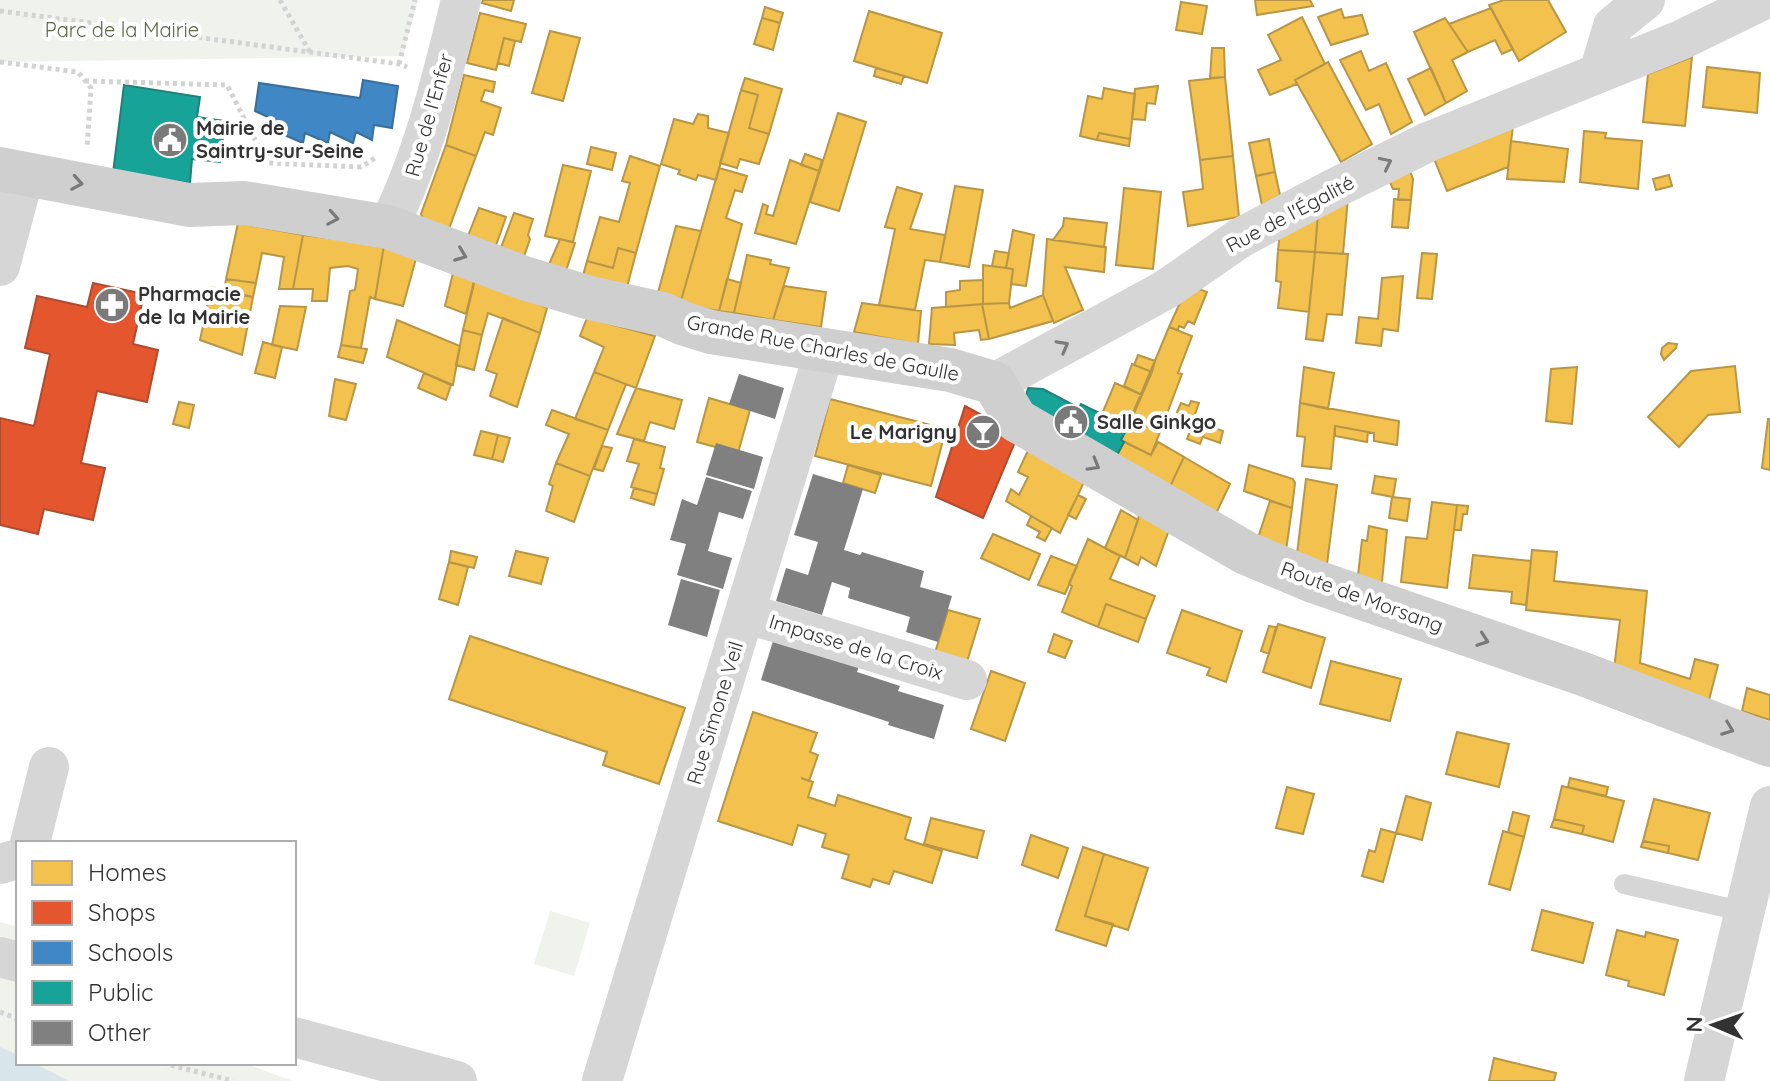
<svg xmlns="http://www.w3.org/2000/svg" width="1770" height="1081" font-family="Quicksand,sans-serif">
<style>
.green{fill:#f0f2ec}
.water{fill:#d8e6eb}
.homes{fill:#f2c14e;stroke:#b89646;stroke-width:2}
.shops{fill:#e4572e;stroke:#af4c2f;stroke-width:2}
.schools{fill:#3f88c5;stroke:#3b6e99;stroke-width:2}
.public{fill:#17a398;stroke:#1f8179;stroke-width:2}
.building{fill:#808080}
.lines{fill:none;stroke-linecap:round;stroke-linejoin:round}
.path{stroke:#d3d3d3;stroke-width:5;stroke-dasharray:4 4;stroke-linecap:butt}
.lane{stroke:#d6d6d6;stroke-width:20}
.street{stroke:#d6d6d6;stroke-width:40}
.secondary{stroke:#cfcfcf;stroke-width:44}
.oneway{stroke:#7c7c7c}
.oneway2{stroke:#797979}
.labels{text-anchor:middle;stroke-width:8;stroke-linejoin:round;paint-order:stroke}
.park-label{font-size:20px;fill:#5a6944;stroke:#fff}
.street-label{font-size:20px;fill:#323232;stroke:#fff}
.poi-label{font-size:20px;font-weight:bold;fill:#323232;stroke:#fff;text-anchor:start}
</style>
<rect width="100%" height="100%" fill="#fff"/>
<!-- green -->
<path class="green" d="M0 0H418L403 56 0 62Z
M550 911 590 923 574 976 534 964Z
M0 922 18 927V1063H244L293 1081H0Z"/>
<!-- water -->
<path class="water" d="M0 1047 18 1055V1063H34L69 1081H0Z"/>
<!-- homes -->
<path class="homes" d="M483 0H514L511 11 482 3Z
M1255 0H1310L1313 6 1257 15Z
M1504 0H1548L1566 32 1519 61 1489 5Z
M1181 2 1207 6 1202 34 1176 30Z
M765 7 783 13 780 23 762 18Z
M1491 8 1513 49 1502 54 1495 40 1468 52 1449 24Z
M1341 9 1344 18 1362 15 1368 34 1331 45 1318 17Z
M869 11 942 33 927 83 854 61Z
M480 13 526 24 521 42 504 38 496 70 467 63Z
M1302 17 1325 64 1295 80 1297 84 1270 95 1258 70 1281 60 1268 35Z
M762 18 780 23 773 50 754 44Z
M1445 18 1468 52 1452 60 1467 91 1446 103 1414 32Z
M550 31 580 38 563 101 532 93Z
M504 38 515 41 509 66 498 63Z
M1212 48H1224L1225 77 1210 78Z
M1361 51 1369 71 1386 63 1412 122 1391 134 1379 104 1366 110 1340 60Z
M1692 57 1685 126 1643 122 1648 74Z
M1328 62 1372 144 1341 162 1295 80Z
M1707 67 1760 73 1757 113 1703 107Z
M876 68 904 76 901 84 874 76Z
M1431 68 1446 103 1425 115 1408 79Z
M464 75 495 82 493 92 485 90 481 101 501 108 493 135 485 132 476 156 446 145Z
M1225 77 1233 156 1200 160 1189 81Z
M745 78 782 89 769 134 749 128 758 95 741 90Z
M1158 86 1155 104 1147 103 1145 120 1132 119 1135 89Z
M1104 88 1135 94 1130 139 1099 133 1097 140 1080 136 1088 96 1102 99Z
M741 90 758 95 749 128 769 134 759 164 740 159 737 168 720 163Z
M838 113 866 122 839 211 810 202Z
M698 114 708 116V128L729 133 716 180 698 175 696 180 678 174 680 170 661 164 674 119 693 124Z
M1513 126 1508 167 1447 191 1433 156Z
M1584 131 1606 133 1605 138 1642 141 1638 189 1580 182Z
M1099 133 1130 139 1129 146 1097 140Z
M1269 139 1275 172 1256 176 1249 143Z
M1511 141 1568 149 1564 182 1507 179Z
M446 145 476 156 447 234 425 225 421 214Z
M591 147 616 153 612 170 587 164Z
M805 154 822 160 819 171 801 165Z
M630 156 660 166 636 253 618 248 613 268 587 261 600 217 619 222 630 183 622 181Z
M1233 156 1239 217 1188 226 1183 192 1203 189 1200 160Z
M790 160 819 171 796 244 755 233 763 204 768 206 766 214 773 216Z
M563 165 591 171 573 242 545 236Z
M719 168 747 176 742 192 735 190 726 218 742 224 719 311 680 304Z
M1410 171 1413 179 1411 200H1398L1399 189H1393L1388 178Z
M1275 172 1280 195 1262 205 1256 176Z
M1669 175 1672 186 1656 190 1653 179Z
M955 186 983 190 969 267 940 262Z
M897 187 922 194 910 229 945 235 940 262 925 260 915 310 879 305 895 229 885 227Z
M1124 188 1161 192 1153 269 1116 265Z
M1348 198 1343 254 1315 252 1318 213Z
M1394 199 1411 200 1408 228 1392 227Z
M479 208 506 217 494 251 466 241Z
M514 213 533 219 528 235 530 239 522 262 499 253Z
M1318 213 1315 252 1278 250 1280 232Z
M1064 218 1107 223 1104 247 1053 240 1063 226Z
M238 223 303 235 293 289H279L284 257 262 253 256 283 226 279Z
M676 226 701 231 680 304 656 300Z
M1013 230 1034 235 1026 286 1011 284 1013 269 1006 268Z
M303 235 384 245 375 299 370 297 361 348 341 345 350 291 355 290 358 269 348 266 330 268 327 301H312L313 289H293Z
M560 239 575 243 565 274 547 269Z
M1047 239 1106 247 1104 272 1065 267 1083 310 1054 323 1043 295Z
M384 245 417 255 403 306 375 299Z
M618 248 636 253 626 291 582 279 587 261 613 268Z
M1278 250 1315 252 1309 312 1278 308 1281 282 1276 281Z
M995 251 1009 253 1006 268 992 266Z
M1315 252 1348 254 1342 315 1327 314 1323 341 1306 339Z
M1422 253 1437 254 1432 299 1417 298Z
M747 255 771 260 770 264 789 268 773 320 734 313Z
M983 265 1013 269 1009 303 983 304Z
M454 269 475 277 466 314 445 306Z
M476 275 547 308 540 333 488 313 482 335 463 330Z
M1403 276 1398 331 1383 329 1381 346 1356 343 1359 317 1378 319 1382 278Z
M226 279 256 283 253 297 224 292Z
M727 279 741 283 734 313 719 311Z
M983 280V304L946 307V292L960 290V281Z
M1188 285 1207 292 1194 324 1188 321 1184 328 1179 326 1178 330 1169 327Z
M784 286 826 292 821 327 773 320Z
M211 287 253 297 242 355 200 340Z
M1043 295 1053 321 989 339 982 304 1009 303 1010 308Z
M862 303 921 311 918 344 854 332Z
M982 304 989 339 981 340 979 330 954 333 955 345 929 344 932 308Z
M280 306 306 307 297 350 272 345Z
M503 318 540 333 517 407 490 396 497 374 486 370Z
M587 318 655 336 636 388 594 372 604 347 580 336Z
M397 320 460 346 453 385 387 357Z
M1169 327 1192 336 1178 373 1182 374 1160 432 1130 420Z
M463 330 482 335 474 370 456 365Z
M263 342 282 347 275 378 255 373Z
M1668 343 1677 344 1676 348 1664 360 1661 354 1662 348Z
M341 345 367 349 363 363 338 357Z
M1138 355 1155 361 1152 372 1134 365Z
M1132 364 1152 372 1142 395 1124 386Z
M1735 366 1740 412 1708 415 1679 447 1648 417 1691 371Z
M1304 367 1334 373 1328 409 1300 403Z
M1577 367 1572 424 1546 421 1551 369Z
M594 372 626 384 608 430 575 419Z
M424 373 451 385 446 400 418 388Z
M335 379 356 384 346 420 329 416Z
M1115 383 1142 395 1128 427 1102 414Z
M636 388 682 400 674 429 650 422 644 441 617 434Z
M709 398 750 410 738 453 697 442Z
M830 399 946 429 931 486 815 456Z
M1191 401 1199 403 1194 417 1177 412 1181 403 1189 406Z
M179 402 194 405 189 428 173 424Z
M1300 403 1399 421 1397 445 1374 441V433L1335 426 1331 469 1302 466 1305 437 1297 436Z
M552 410 608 430 590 476 556 463 569 434 546 425Z
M1768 419H1770V470L1762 468Z
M1130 420 1160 432 1151 455 1121 440Z
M1194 420 1207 425 1200 444 1187 439Z
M1207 425 1223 431 1220 443 1203 437Z
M1335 426 1368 432 1367 442 1335 436Z
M481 431 498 435 492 459 474 455Z
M498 435 510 438 503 462 492 459Z
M634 439 665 447 660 468 664 469 657 494 631 487 639 464 627 461Z
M1124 442 1151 455 1158 442 1184 457 1167 493 1115 459Z
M602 446 612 448 603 471 594 469Z
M1030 446 1085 480 1060 533 1006 501 1011 489 1019 495 1028 477 1018 472Z
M1184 457 1230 484 1213 520 1167 493Z
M556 463 590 476 574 522 546 511 553 486 549 484Z
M848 465 881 475 875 493 843 483Z
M1249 465 1293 479 1295 483 1292 508 1244 491Z
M1375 476 1396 479 1393 497 1372 493Z
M1306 479 1337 485 1326 572 1296 562Z
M634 488 657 494 654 505 631 498Z
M1078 495 1086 499 1076 519 1068 515Z
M1392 497 1410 499 1407 521 1389 518Z
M1270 501 1292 508 1285 558 1256 544Z
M1432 502 1457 505 1447 588 1401 582 1406 537 1427 539Z
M1457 505 1468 506 1467 514H1463L1461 530H1454Z
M1121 510 1138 520 1125 558 1105 548Z
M1140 513 1169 530 1156 566 1141 557 1138 565 1125 558Z
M1031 516 1052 528 1045 541 1037 537 1040 532 1027 525Z
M1369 526 1387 530 1381 592 1357 584 1362 540 1367 541Z
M993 534 1040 554 1029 580 981 558Z
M1088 539 1120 556 1110 579 1155 596 1146 619 1106 604 1098 627 1062 612 1072 586 1069 584Z
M1532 550 1557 552 1554 581 1647 591 1640 663 1690 679 1695 659 1718 665 1709 700 1614 669 1620 620 1526 610Z
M451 551 477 557 474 568 449 562Z
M516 551 548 558 541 584 509 576Z
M1473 555 1531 561 1526 605 1511 603 1512 592 1469 588Z
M1051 556 1077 566 1065 594 1038 585Z
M449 562 468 567 458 605 439 599Z
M1106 604 1146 619 1138 642 1098 627Z
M948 610 980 619 966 665 934 656Z
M1182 610 1242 631 1226 682 1207 675 1210 668 1167 653Z
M1278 624 1325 638 1311 688 1263 672Z
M1269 626 1276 627 1269 654 1261 651Z
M1054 634 1072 641 1065 658 1048 652Z
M470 636 685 708 659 784 603 765 607 752 449 699Z
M1331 661 1401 679 1390 721 1320 704Z
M991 671 1025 683 1005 741 971 729Z
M1747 688 1770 695V720L1742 711Z
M753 712 817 733 810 752 818 755 809 781 801 778 813 782 808 797 835 806 838 795 911 818 905 839 942 851 932 883 894 871 889 884 873 879 870 887 842 878 849 855 822 847 826 834 798 825 792 845 718 821Z
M1457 732 1509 744 1499 787 1446 774Z
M1570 778 1608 787 1606 796 1568 787Z
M1562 786 1624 801 1613 842 1582 834 1584 826 1554 819Z
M1287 787 1314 794 1303 834 1276 828Z
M1406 796 1431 803 1422 840 1396 833Z
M1654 799 1710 813 1698 860 1668 853 1669 846 1643 841Z
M1513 812 1529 816 1524 837 1508 832Z
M931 818 984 831 977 858 924 844Z
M1554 819 1584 826 1582 834 1551 827Z
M1381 829 1396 833 1383 882 1362 876 1369 850 1375 852Z
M1503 831 1524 837 1510 890 1489 884Z
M1031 835 1068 848 1058 878 1022 865Z
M1643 841 1669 846 1668 853 1641 847Z
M1083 847 1104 854 1085 916 1113 924 1106 946 1056 930Z
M1104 854 1148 868 1128 930 1085 916Z
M1542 910 1593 923 1583 963 1532 950Z
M1617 930 1645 937 1646 932 1678 940 1664 995 1628 986 1629 981 1606 975Z
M1494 1058 1556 1073 1554 1081H1489Z"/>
<!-- shops -->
<path class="shops" d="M93 283 144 294 133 344 158 350 147 402 97 391 81 463 105 468 93 520 44 509 38 534 0 525V418L34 426 50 354 25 348 37 296 87 307Z
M965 406 1018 435 983 518 936 497Z"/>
<!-- schools -->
<path class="schools" d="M363 80 398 86 392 128 374 125 372 140 356 132 353 143 330 132 328 143 305 133 303 143 277 132 279 122 255 111 259 83 360 98Z"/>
<!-- public -->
<path class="public" d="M124 85 200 97 197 117 225 121 220 162 192 159 190 183 113 173Z
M1028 388 1043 389 1079 408 1081 404 1128 427 1121 440 1124 442 1115 459 1023 408Z"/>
<!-- building -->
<path class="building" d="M739 374 784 388 775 419 729 404Z
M716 443 763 457 754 489 706 475Z
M813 474 863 489 844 550 860 555 862 552 924 571 920 587 952 596 938 642 906 632 910 617 848 598 850 588 832 582 822 615 776 601 786 568 808 575 818 542 794 535Z
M706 477 752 491 743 519 719 512 708 551 732 558 723 589 677 575 686 544 670 540 682 499 697 505Z
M681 579 720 590 707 637 668 625Z
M773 641 860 663 857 672 900 686 898 691 944 705 934 739 888 725 889 722 761 680Z"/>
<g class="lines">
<!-- path -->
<path class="path" d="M280 0 311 54
M0 11 399 64 407 67
M0 62 78 72 91 88 87 148
M399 64 415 0
M85 81 227 85 267 163 361 167 378 156
M0 1012 18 1019
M163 1063 233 1081"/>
<!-- lane -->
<path class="lane" d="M1624 884 1745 912"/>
<!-- street -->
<path class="street" d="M1599 73 1613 26 1645 0
M388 227C424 155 442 78 461 0
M0 266 20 191 21 173
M994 383 1165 290 1240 238 1335 188 1428 142 1681 40 1763 0
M745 613 967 680
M30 843 49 767
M0 864 18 859
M0 957 18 962
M294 1037 457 1081
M602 1081 825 349
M1704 1081 1770 806"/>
<!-- secondary -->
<path class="secondary" d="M0 169 189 205 244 203 388 227 524 278 590 298 662 314 685 324 711 332 950 370 994 383 1016 420 1246 553 1313 581 1583 674 1770 745"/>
</g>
<!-- one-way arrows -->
<defs><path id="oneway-chevron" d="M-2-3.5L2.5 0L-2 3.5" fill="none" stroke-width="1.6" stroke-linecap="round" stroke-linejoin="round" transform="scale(2)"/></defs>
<g class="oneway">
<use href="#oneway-chevron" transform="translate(1386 163) rotate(-26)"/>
<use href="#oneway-chevron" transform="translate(1063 346) rotate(-29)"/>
</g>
<g class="oneway2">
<use href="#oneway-chevron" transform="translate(77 183) rotate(10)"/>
<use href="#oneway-chevron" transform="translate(333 218) rotate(10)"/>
<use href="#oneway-chevron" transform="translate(461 255) rotate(21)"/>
<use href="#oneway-chevron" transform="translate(1094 465) rotate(30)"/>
<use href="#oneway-chevron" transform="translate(1483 640) rotate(19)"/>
<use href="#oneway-chevron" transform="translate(1728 729) rotate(21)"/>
</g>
<!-- icons -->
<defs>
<symbol id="civic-disc" viewBox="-11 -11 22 22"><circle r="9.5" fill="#7a7a7a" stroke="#fff"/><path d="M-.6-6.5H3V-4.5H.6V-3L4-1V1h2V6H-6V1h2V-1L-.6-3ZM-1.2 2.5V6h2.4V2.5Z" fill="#fff"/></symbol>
<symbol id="pharmacy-disc" viewBox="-11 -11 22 22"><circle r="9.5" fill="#7a7a7a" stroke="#fff"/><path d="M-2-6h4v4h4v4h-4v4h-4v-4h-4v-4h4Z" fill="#fff"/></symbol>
<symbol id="bar-disc" viewBox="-11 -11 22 22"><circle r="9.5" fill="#7a7a7a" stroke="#fff"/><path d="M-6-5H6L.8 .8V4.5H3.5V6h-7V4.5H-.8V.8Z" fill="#fff"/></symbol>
</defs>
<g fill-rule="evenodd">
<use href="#civic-disc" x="150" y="120" width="40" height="40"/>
<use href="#pharmacy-disc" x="92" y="285" width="40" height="40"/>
<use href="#civic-disc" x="1051" y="402" width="40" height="40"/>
<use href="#bar-disc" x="963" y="412" width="40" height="40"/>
</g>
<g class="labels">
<!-- park labels -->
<g class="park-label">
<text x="122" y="37">Parc de la Mairie</text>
</g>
<!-- street labels -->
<g class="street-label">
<text transform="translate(429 115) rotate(-74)" y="7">Rue de l'Enfer</text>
<text transform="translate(1290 214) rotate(-28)" y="7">Rue de l'Égalité</text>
<text transform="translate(823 348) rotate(11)" y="7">Grande Rue Charles de Gaulle</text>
<text transform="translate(1362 597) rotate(20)" y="7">Route de Morsang</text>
<text transform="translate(856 647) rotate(17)" y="7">Impasse de la Croix</text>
<text transform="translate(715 713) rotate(-73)" y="7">Rue Simone Veil</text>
</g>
<!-- poi labels -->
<g class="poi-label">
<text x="196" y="135">Mairie de<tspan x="196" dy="23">Saintry-sur-Seine</tspan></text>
<text x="138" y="301">Pharmacie<tspan x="138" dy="23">de la Mairie</tspan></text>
<text x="1097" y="429">Salle Ginkgo</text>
<text x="957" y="439" text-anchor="end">Le Marigny</text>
</g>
</g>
<!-- legend -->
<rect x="16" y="841" width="280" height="224" fill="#ffffff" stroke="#adadad" stroke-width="2"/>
<rect x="32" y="861" width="40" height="24" fill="#f2c14e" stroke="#adadad" stroke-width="2"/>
<text x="88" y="881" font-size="24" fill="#323232">Homes</text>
<rect x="32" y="901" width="40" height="24" fill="#e4572e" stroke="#adadad" stroke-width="2"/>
<text x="88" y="921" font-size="24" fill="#323232">Shops</text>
<rect x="32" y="941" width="40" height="24" fill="#3f88c5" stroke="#adadad" stroke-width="2"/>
<text x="88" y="961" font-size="24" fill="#323232">Schools</text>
<rect x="32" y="981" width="40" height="24" fill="#17a398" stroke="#adadad" stroke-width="2"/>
<text x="88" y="1001" font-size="24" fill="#323232">Public</text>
<rect x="32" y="1021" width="40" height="24" fill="#808080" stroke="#adadad" stroke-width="2"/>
<text x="88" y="1041" font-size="24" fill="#323232">Other</text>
<!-- north arrow -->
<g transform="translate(1714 1025) rotate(272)" stroke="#ffffff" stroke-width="6" paint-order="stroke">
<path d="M0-6L14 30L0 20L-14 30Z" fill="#323232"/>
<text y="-12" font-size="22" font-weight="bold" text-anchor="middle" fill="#323232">N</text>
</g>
</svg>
